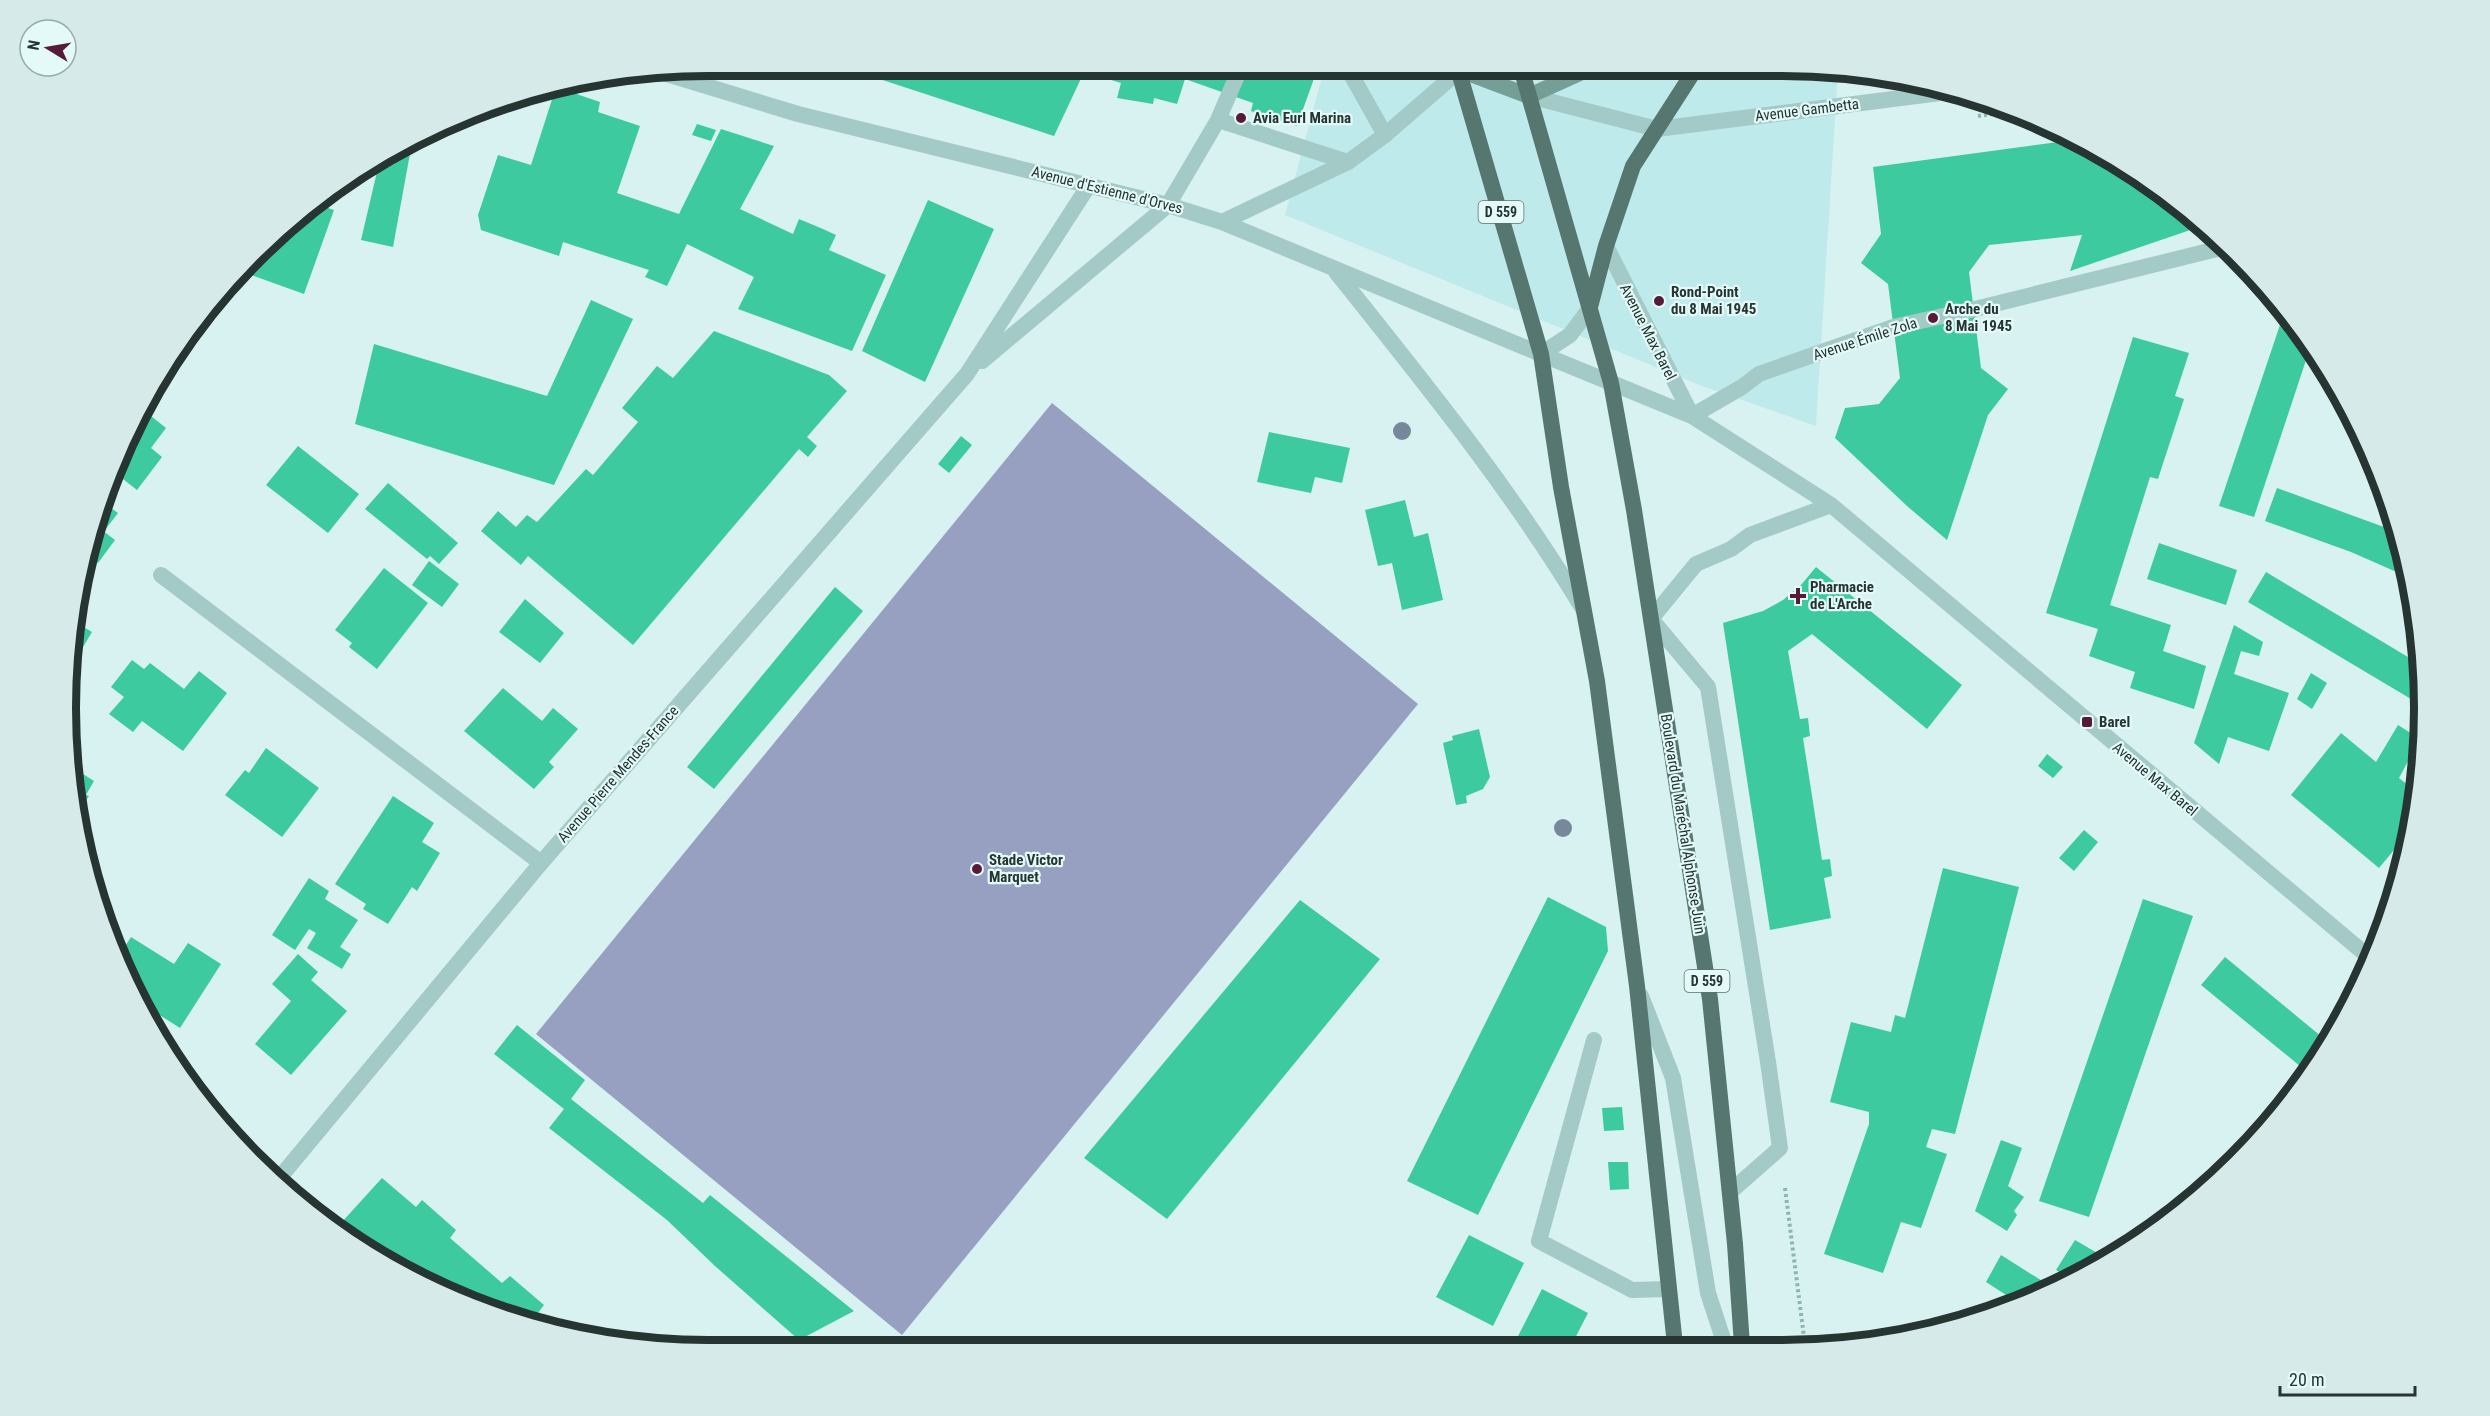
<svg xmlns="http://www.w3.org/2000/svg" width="2490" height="1416" font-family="'Roboto Condensed',sans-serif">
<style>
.green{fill:#97a0c1}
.plaza{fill:#beeaeb}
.building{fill:#3dca9e}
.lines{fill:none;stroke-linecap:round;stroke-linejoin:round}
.path{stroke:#8eb6b1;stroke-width:4;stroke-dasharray:3 3;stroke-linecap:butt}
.service{stroke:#a3cac6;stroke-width:16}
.minor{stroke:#a3cac6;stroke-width:16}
.tertiary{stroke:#a3cac6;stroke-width:16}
.secondary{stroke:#759e96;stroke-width:16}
.primary{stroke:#567770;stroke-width:16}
.tree{fill:#78889b}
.poi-dot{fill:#571a38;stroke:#e4faf9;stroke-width:2}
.labels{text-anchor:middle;stroke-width:4.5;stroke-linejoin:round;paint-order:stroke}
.shield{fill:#e4faf9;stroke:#5f706d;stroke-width:1.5}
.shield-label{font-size:14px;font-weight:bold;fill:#263531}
.street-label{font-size:15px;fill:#263531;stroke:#e4faf9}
.poi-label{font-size:15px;font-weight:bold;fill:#263531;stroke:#e4faf9;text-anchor:start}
.rim{fill:none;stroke:#263531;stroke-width:8}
</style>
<rect width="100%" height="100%" fill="#d8f2f1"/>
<!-- green -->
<path class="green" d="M1052 403 1418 704 902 1335 536 1034Z"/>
<!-- plaza -->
<path class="plaza" d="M1824 67 1838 70 1816 426 1702 386 1285 215 1324 69Z"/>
<!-- building -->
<path class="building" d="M1248 69 1263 74 1264 69H1314L1316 73 1297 126 1251 111 1253 103 1185 79 1177 104 1154 98 1153 104 1117 98 1121 83 1098 76 1099 70Z
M1085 70 1054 136 855 71Z
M556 87 600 102 598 112 640 126 617 193 679 214 721 129 774 146 740 209 793 234 799 219 823 229 836 235 829 250 886 275 852 351 738 309 754 277 687 244 667 286 645 277 649 270 563 242 559 256 481 230 478 215 498 155 531 165Z
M697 124 716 130 711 141 692 135Z
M2073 140 2103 152 2205 225 2070 271 2082 235 1989 245 1969 272 1981 368 2008 389 1988 415 1947 540 1907 506 1835 438 1845 408 1879 404 1900 378 1888 284 1861 263 1881 234 1873 167Z
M403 145 411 148 393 247 361 240 380 159Z
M928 200 994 229 925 382 862 351Z
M313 203 334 210 304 294 240 271 254 254Z
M591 300 633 319 554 485 355 424 374 344 547 396Z
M2285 310 2310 348 2254 517 2219 506Z
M714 331 829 375 847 391 807 437 817 446 808 457 799 449 633 645 528 556 521 565 481 531 498 511 516 527 527 515 537 522 586 469 593 475 638 422 622 408 657 366 673 378Z
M2133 337 2189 353 2175 396 2184 399 2158 479 2150 477 2110 605 2171 625 2163 651 2206 666 2194 709 2130 688 2135 672 2089 656 2098 629 2046 613Z
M2324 370 2335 387 2320 382Z
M141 408 166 428 151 448 162 457 137 490 114 472 132 424Z
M1269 432 1350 448 1342 483 1315 477 1311 493 1257 482Z
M961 436 972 445 949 473 938 464Z
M298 446 359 494 328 533 266 485Z
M388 483 458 543 439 564 430 556 427 559 365 509Z
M2277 488 2384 527 2390 509 2396 527 2395 532 2399 533 2402 542 2408 577 2351 552 2265 521Z
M1405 500 1414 537 1428 533 1443 600 1402 610 1392 563 1378 566 1365 510Z
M104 503 118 513 105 530 95 522Z
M94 524 115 540 98 563 86 553Z
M2159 543 2237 570 2226 605 2147 579Z
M429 561 459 584 442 607 412 585Z
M1816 567 1962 685 1927 729 1812 634 1788 651 1800 719 1808 718 1810 736 1803 738 1822 860 1830 859 1832 876 1824 878 1831 918 1770 930 1723 623 1763 611 1783 600 1801 585Z
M384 568 428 603 377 669 349 647 352 643 335 630Z
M2266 572 2423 666 2421 705 2248 602Z
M835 587 863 611 714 789 687 767Z
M525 599 564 633 540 663 499 632Z
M72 620 92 632 70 669 71 625Z
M2234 625 2263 642 2259 656 2241 651 2234 674 2289 693 2269 751 2228 737 2219 764 2194 743Z
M132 660 144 669 150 663 184 689 199 671 227 693 183 751 142 721 133 732 109 714 124 697 111 687Z
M2311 673 2327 683 2312 709 2297 699Z
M503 688 542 721 553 708 578 729 549 762 554 767 534 789 464 731Z
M2398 725 2420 739 2399 778 2418 793 2409 832 2379 868 2291 795 2341 733 2376 762Z
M1479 729 1490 777 1483 789 1466 796 1467 803 1456 805 1443 743 1453 740 1452 736Z
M266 748 319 788 282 837 225 795 245 770 249 773Z
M2047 754 2063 767 2053 778 2038 766Z
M69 765 94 781 86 795 89 796 76 815Z
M393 796 434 823 422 842 440 853 417 891 412 887 388 924 363 909 366 904 335 884Z
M2084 830 2098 842 2074 871 2059 858Z
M1943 868 2019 887 1955 1134 1932 1129 1926 1147 1947 1154 1921 1228 1901 1222 1883 1273 1824 1254 1869 1124V1112L1830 1102 1851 1022 1891 1032 1895 1015 1905 1018Z
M309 878 329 891 325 899 358 920 340 947 351 954 342 969 307 948 316 933 309 929 295 950 272 935Z
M1548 897 1606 927 1608 951 1478 1215 1407 1181Z
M2143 899 2193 916 2089 1217 2039 1201Z
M1300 900 1380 959 1167 1219 1084 1158Z
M131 937 174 964 188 943 221 964 180 1028 139 1002 117 959Z
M298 954 318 972 311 980 347 1011 291 1075 255 1044 291 1001 272 984Z
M2225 957 2328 1042 2306 1071 2201 985Z
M517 1025 585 1080 571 1099 703 1203 710 1195 854 1311 799 1340 715 1266 667 1220 549 1128 564 1109 494 1054Z
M1622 1107 1624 1130 1604 1131 1602 1108Z
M2001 1140 2022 1148 2008 1186 2024 1197 2014 1211 2017 1215 2007 1231 1975 1211Z
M1608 1162H1628L1629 1189 1610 1190Z
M382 1178 416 1207 422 1200 456 1230 450 1238 502 1283 510 1276 544 1305 537 1314 556 1330 542 1328 387 1264 388 1262 341 1223Z
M1469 1235 1524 1263 1493 1326 1436 1297Z
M2075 1240 2106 1258 2067 1277 2056 1270Z
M2001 1255 2050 1286 2017 1302 1986 1282Z
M1542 1289 1588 1313 1571 1346H1513Z"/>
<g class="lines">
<!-- path -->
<path class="path" d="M1978 116 2007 112
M1785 1188 1805 1345"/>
<!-- service -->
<path class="service" d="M1218 120 1240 69
M1168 205 1218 120 1348 162
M161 575 541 863
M1651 619 1708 687 1768 1062 1780 1148 1730 1192
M1641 996 1673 1078 1708 1293 1725 1345
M1594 1040 1539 1241 1632 1290 1668 1289"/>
<!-- minor -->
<path class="minor" d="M1348 69 1385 135
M1529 96 1657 129 1956 91
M1606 246 1692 416
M1541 354 1692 416 1831 505 2370 958
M1541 354 1570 335 1590 308
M1692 416 1742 387 1759 374 1893 327 1975 309 2225 247
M1651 619 1696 564 1731 549 1750 535 1831 505
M227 1133 249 1155"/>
<!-- tertiary -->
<path class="tertiary" d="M657 71 798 114 1168 205 1222 222 1541 354
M1222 222 1348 162 1385 135 1460 70
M1336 272C1423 381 1511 489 1583 609
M982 361 1168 205
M276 1182 541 863 967 374 1089 185"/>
<!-- secondary -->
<path class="secondary" d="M1460 70 1529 96 1591 68"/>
<!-- primary -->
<path class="primary" d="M1521 68 1611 383 1634 510 1710 999 1735 1244 1742 1345
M1458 69 1541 354 1561 487 1597 681 1637 986 1675 1345
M1590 307 1606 246 1633 166 1696 68"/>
</g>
<!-- trees -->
<g class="tree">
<circle cx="1402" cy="431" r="9"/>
<circle cx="1563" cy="828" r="9"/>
</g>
<!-- markers -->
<g class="poi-dot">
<circle cx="1241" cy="118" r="6"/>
<circle cx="1659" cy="301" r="6"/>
<circle cx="1933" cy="318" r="6"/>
<path d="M1795 587h6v6h6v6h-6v6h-6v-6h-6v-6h6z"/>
<rect x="2081" y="716" width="12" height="12" rx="3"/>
<circle cx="977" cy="869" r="6"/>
</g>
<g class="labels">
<!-- shield labels -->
<g class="shield">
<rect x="1478.5" y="201" width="45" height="22" rx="4.5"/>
<rect x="1684.5" y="970" width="45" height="22" rx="4.5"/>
</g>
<g class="shield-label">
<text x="1501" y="217">D 559</text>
<text x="1707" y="986">D 559</text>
</g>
<!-- street labels -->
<g class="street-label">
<text transform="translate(1807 110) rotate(-7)" y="5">Avenue Gambetta</text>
<text transform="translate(1107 190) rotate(14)" y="5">Avenue d'Estienne d'Orves</text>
<text transform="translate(1648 332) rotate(63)" y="5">Avenue Max Barel</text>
<text transform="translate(1865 339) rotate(-18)" y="5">Avenue Émile Zola</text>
<text transform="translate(618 774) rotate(-49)" y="5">Avenue Pierre Mendes-France</text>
<text transform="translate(2155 779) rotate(40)" y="5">Avenue Max Barel</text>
<text transform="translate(1683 824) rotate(81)" y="5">Boulevard du Maréchal Alphonse Juin</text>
</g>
<!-- poi labels -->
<g class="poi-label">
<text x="1253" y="123">Avia Eurl Marina</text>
<text x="1671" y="297">Rond-Point<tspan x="1671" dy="17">du 8 Mai 1945</tspan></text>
<text x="1945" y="314">Arche du<tspan x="1945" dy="17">8 Mai 1945</tspan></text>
<text x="1810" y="592">Pharmacie<tspan x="1810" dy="17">de L'Arche</tspan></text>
<text x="2099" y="727">Barel</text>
<text x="989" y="865">Stade Victor<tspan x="989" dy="17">Marquet</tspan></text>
</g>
</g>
<!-- crop -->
<path d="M0 0H2490V1416H0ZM708 76H1782A632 632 0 0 1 2414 708V708A632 632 0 0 1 1782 1340H708A632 632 0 0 1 76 708V708A632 632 0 0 1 708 76Z" fill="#d5eae9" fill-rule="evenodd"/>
<path class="rim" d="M708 76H1782A632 632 0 0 1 2414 708V708A632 632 0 0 1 1782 1340H708A632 632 0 0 1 76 708V708A632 632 0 0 1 708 76Z"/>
<!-- north arrow -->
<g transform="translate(48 48) rotate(281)"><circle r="28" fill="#e4faf9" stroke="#98aba9" stroke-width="1.5"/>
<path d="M0-4.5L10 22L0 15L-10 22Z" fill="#571a38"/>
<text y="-9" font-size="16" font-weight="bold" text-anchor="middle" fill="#263531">N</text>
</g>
<!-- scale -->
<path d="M2280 1386v9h135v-9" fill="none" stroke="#263531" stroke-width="3"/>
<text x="2289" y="1386" font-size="18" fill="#263531" stroke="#e4faf9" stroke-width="4.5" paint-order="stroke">20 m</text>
</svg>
